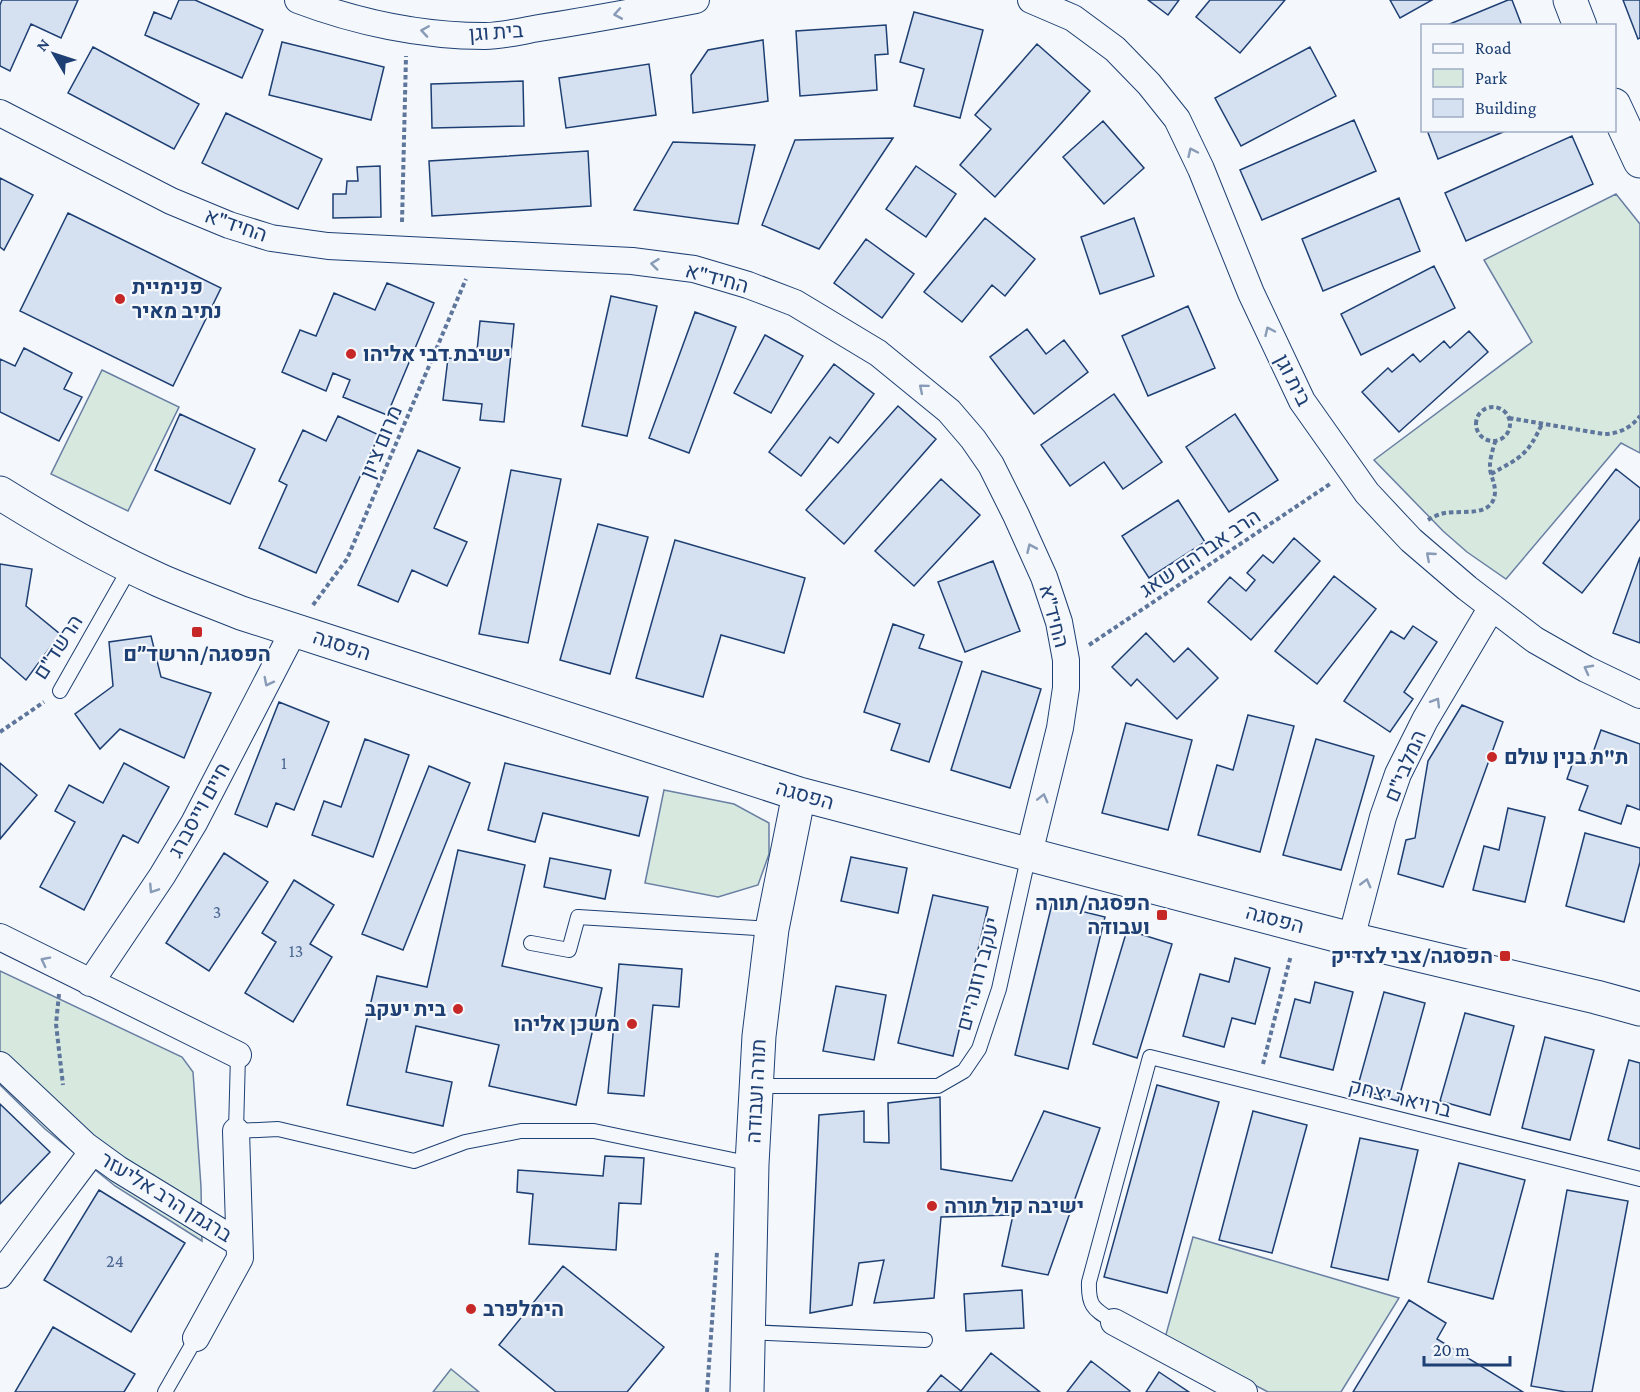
<svg xmlns="http://www.w3.org/2000/svg" width="1640" height="1392" font-family="'Crimson Pro',Heebo,serif">
<style>
.green{fill:#d7e8df;stroke:#687fa3;stroke-width:1.5}
.building{fill:#d5e0f0;stroke:#1d3f73;stroke-width:1.5}
.lines{fill:none;stroke-linecap:round;stroke-linejoin:round}
.lane-casing{stroke:#1d3f73;stroke-width:16}
.street-casing{stroke:#1d3f73;stroke-width:28}
.secondary-casing{stroke:#1d3f73;stroke-width:35}
.path{stroke:#5e769c;stroke-width:4;stroke-dasharray:4.5 3;stroke-linecap:butt}
.lane{stroke:#f4f7fb;stroke-width:14}
.street{stroke:#f4f7fb;stroke-width:26}
.secondary{stroke:#f4f7fb;stroke-width:33}
.oneway{stroke:#889bb7}
.poi-dot{fill:#c62828;stroke:#f4f7fb;stroke-width:2}
.labels{text-anchor:middle;stroke-width:4.5;stroke-linejoin:round;paint-order:stroke}
.number-label{font-size:18px;fill:#4b6792}
.street-label{font-size:21px;fill:#1d3f73;stroke:#f4f7fb}
.poi-label{font-size:21px;font-weight:bold;fill:#1d3f73;stroke:#f4f7fb;text-anchor:start}
</style>
<rect width="100%" height="100%" fill="#f4f7fb"/>
<!-- green -->
<path class="green" d="M1616 194 1640 224V453L1621 443 1506 579 1467 552 1443 531 1374 460 1532 342 1484 260Z
M102 370 179 407 128 511 51 474Z
M664 790 734 804 769 823V854L758 885 718 897 645 883Z
M0 971 182 1057 193 1072 201 1187 202 1241 115 1186 45 1129 0 1085Z
M1193 1237 1399 1298 1341 1392H1268L1165 1338Z
M451 1369 479 1392H433Z"/>
<!-- building -->
<path class="building" d="M2 0H78L61 38 31 24 10 71 0 66V5Z
M179 0H195L263 30 242 78 145 35 154 12 171 19Z
M1148 0H1179L1168 15Z
M1210 0H1285L1240 53 1196 17Z
M1390 0H1432L1400 18Z
M1508 0H1512L1522 26H1445Z
M1623 0H1640V38L1638 39Z
M914 12 983 30 960 118 914 106 924 69 900 62Z
M886 25 888 54 875 55 877 90 800 96 796 31Z
M763 40 768 101 693 113 691 75 708 50Z
M282 42 384 67 371 120 269 95Z
M1037 44 1090 91 995 197 960 165 991 129 975 115Z
M93 47 199 104 174 149 68 93Z
M1310 47 1336 96 1241 146 1215 98Z
M649 64 656 115 566 128 559 78Z
M523 81 524 126 432 128 431 84Z
M226 113 322 159 298 209 202 163Z
M1354 120 1376 171 1262 220 1240 170Z
M1103 121 1144 168 1104 204 1063 157Z
M1427 130H1508L1438 159Z
M1572 136 1593 184 1466 241 1445 193Z
M893 138 819 249 762 225 795 140Z
M673 142 755 145 738 224 634 210Z
M588 151 591 206 432 216 429 161Z
M380 166 381 217 333 218V194H346L347 181H358L357 167Z
M916 166 956 194 926 237 886 209Z
M0 178 33 195 4 250 0 247Z
M1399 198 1420 251 1323 291 1302 239Z
M68 213 221 288 173 386 20 311Z
M985 218 1035 259 1005 296 992 285 962 322 924 292Z
M1134 218 1154 276 1100 294 1081 237Z
M866 239 914 274 882 318 834 283Z
M1434 266 1455 308 1361 355 1341 314Z
M387 283 434 303 387 415 343 397 350 380 333 373 326 391 282 372 300 330 316 336 334 293 375 310Z
M611 296 657 306 627 436 582 426Z
M1188 306 1215 368 1148 396 1122 336Z
M695 312 736 327 689 453 649 438Z
M480 321 514 324 504 422 480 420 482 404 443 400 448 358 476 361Z
M1027 329 1046 354 1064 340 1088 372 1034 414 990 357Z
M1469 331 1488 352 1399 432 1362 392 1388 368 1392 372 1413 354 1420 362 1444 341 1450 348Z
M765 335 803 356 771 413 734 393Z
M24 348 72 373 64 389 82 397 59 441 0 412V359L15 366Z
M834 364 874 394 838 443 830 437 801 476 769 452Z
M1114 394 1162 462 1123 489 1104 462 1070 486 1041 445Z
M898 406 936 439 844 544 806 510Z
M180 414 255 449 230 504 155 470Z
M1235 414 1278 480 1229 512 1186 447Z
M338 416 379 435 316 573 259 548 287 485 279 481 303 430 326 441Z
M418 450 460 468 434 528 467 542 447 586 412 570 398 602 358 585Z
M1616 469 1640 488V519L1582 593 1543 563Z
M511 470 561 479 528 643 479 634Z
M941 479 980 515 914 586 875 551Z
M1178 500 1205 542 1149 578 1122 536Z
M598 524 648 537 610 674 560 660Z
M1294 538 1320 561 1251 640 1208 602 1230 577 1246 591 1255 580 1247 573 1263 555 1273 563Z
M675 540 805 578 784 653 721 635 703 697 636 678Z
M1640 557V643L1613 633Z
M993 561 1020 631 965 652 938 582Z
M0 564 32 569 26 606 60 634 26 680 0 657Z
M1334 576 1376 609 1317 684 1275 651Z
M893 624 924 635 919 648 962 662 929 762 891 750 900 724 864 712Z
M1413 626 1437 642 1404 692 1413 699 1390 732 1344 701 1391 631 1404 639Z
M1146 633 1174 662 1188 648 1218 678 1177 719 1137 679 1131 686 1112 667Z
M151 636 161 677 211 693 184 758 120 729 100 749 75 714 113 686 109 642Z
M982 671 1041 689 1010 788 951 770Z
M279 702 329 722 294 810 276 803 267 827 235 814Z
M1462 705 1503 722 1443 887 1398 874 1406 840 1415 838 1428 761Z
M1248 715 1294 726 1260 852 1198 835 1217 765 1233 770Z
M1126 723 1192 740 1168 830 1102 813Z
M1601 730 1640 744V810L1627 805 1621 824 1579 810 1588 786 1567 779 1574 759 1589 764Z
M365 739 409 755 373 857 312 835 324 801 341 807Z
M1316 739 1374 756 1341 870 1283 855Z
M0 763 37 795 0 839Z
M124 763 169 787 138 843 123 835 84 910 40 887 75 822 55 811 69 785 103 803Z
M505 763 648 797 639 836 543 813 535 842 488 830Z
M429 766 470 783 403 950 362 934Z
M1508 808 1545 817 1525 902 1473 890 1484 846 1499 850Z
M1585 833 1640 848V862L1624 922 1566 906Z
M458 850 525 865 502 966 602 988 576 1105 489 1086 499 1045 416 1026 406 1072 452 1082 443 1126 347 1105 377 976 427 987Z
M224 853 268 882 209 971 166 943Z
M851 857 907 868 898 913 841 901Z
M550 858 611 870 605 899 544 887Z
M294 880 334 905 310 944 332 957 293 1022 245 993 276 942 262 933Z
M933 895 988 907 953 1056 898 1043Z
M1052 904 1105 917 1068 1069 1015 1055Z
M1127 930 1172 944 1137 1058 1093 1044Z
M1235 958 1270 968 1255 1024 1232 1018 1224 1047 1183 1036 1200 974 1229 982Z
M619 964 682 969 679 1007 653 1005 644 1096 608 1093Z
M1315 982 1353 992 1333 1070 1280 1057 1295 999 1310 1003Z
M836 986 886 995 874 1060 823 1051Z
M1384 992 1425 1003 1398 1101 1357 1089Z
M1465 1013 1514 1026 1490 1115 1440 1101Z
M1545 1037 1594 1050 1570 1140 1522 1128Z
M1629 1060 1640 1063V1149L1608 1140Z
M1157 1085 1219 1102 1167 1293 1104 1277Z
M940 1097 941 1169 1012 1181 1044 1111 1100 1128 1048 1275 1002 1266 1013 1215 941 1217 934 1298 874 1303 884 1260 859 1263 852 1305 810 1313 819 1115 864 1111V1142L889 1143 888 1103Z
M0 1104 50 1152 0 1204Z
M1253 1111 1307 1125 1272 1253 1219 1240Z
M1360 1138 1418 1150 1388 1280 1331 1267Z
M605 1156 644 1158 641 1204 619 1203 616 1250 529 1244 533 1194 517 1192 518 1170 603 1176Z
M1459 1163 1525 1180 1493 1299 1428 1282Z
M99 1190 185 1243 131 1332 44 1280Z
M1567 1190 1628 1201 1592 1392H1566L1531 1386Z
M563 1266 664 1347 627 1392H556L499 1345Z
M1022 1290 1024 1328 966 1331 964 1294Z
M1409 1300 1446 1323 1437 1339 1523 1392H1353Z
M53 1327 135 1374 124 1392H15Z
M991 1353 1040 1392H927L941 1375 961 1391Z
M1091 1361 1130 1391 1129 1392H1067Z
M1159 1372 1189 1392H1146Z"/>
<g class="lines">
<defs>
<path id="lane" d="M60 691 131 566
M531 943 569 950 578 917 772 929
M238 1055 236 1131 278 1129 414 1161 465 1142 521 1131H594L752 1164
M757 1086H938L964 1071 979 1049 999 989 1029 854
M1114 1322C1094 1309 1088 1307 1089 1282L1150 1057 1640 1179
M748 1332 925 1340
M165 1392 196 1338"/>
<path id="street" d="M298 0C356 22 422 36 485 36 503 36 521 31 539 28 591 20 644 10 696 0
M1031 0 1073 18 1115 49 1149 84 1177 119 1201 169 1251 293 1302 401 1367 493 1411 540 1467 588 1535 640 1586 669 1640 695
M0 113 171 201 229 225 271 238 328 246 632 261 694 269 748 285 795 303 878 353 949 411 973 439 991 465 1016 515 1044 577 1059 622 1066 660V688L1060 728 1029 854
M0 937 238 1055
M1351 939 1383 817 1398 774 1425 720 1492 607
M90 983 162 876 194 823 294 630
M0 1065 85 1145 118 1169 239 1243
M0 1275 93 1151
M1114 1322 1244 1392
M196 1338 240 1258 236 1131"/>
<path id="secondary" d="M1570 0 1580 26
M1614 105 1640 161
M0 493C51 525 104 555 159 580 186 592 214 602 241 613L799 794 1351 939 1596 997 1640 1009
M747 1392 752 1164 759 1036 772 929 799 794"/>
</defs>
<!-- lane casing -->
<use href="#lane" class="lane-casing"/>
<!-- street casing -->
<use href="#street" class="street-casing"/>
<!-- secondary casing -->
<use href="#secondary" class="secondary-casing"/>
<!-- path -->
<path class="path" d="M402 222 406 56
M1476 424a17 17 0 1 1 34 0a17 17 0 1 1-34 0Z
M1509 418 1604 434C1618 434 1631 428 1640 416
M1491 474C1521 457 1527 456 1542 424
M1428 520C1433 517 1439 514 1445 513 1462 510 1494 518 1495 492 1495 485 1493 481 1491 474 1488 464 1492 452 1495 442
M313 605 347 559 466 279
M1089 645 1330 484
M0 732 44 702
M59 994 56 1024 63 1085
M1263 1064 1291 955
M707 1392 717 1252"/>
<!-- lane -->
<use href="#lane" class="lane"/>
<!-- street -->
<use href="#street" class="street"/>
<!-- secondary -->
<use href="#secondary" class="secondary"/>
</g>
<!-- one-way arrows -->
<defs><path id="oneway-chevron" d="M-2-3.5L2.5 0L-2 3.5" fill="none" stroke-width="1.6" stroke-linecap="round" stroke-linejoin="round" transform="scale(1.5)"/></defs>
<g class="oneway">
<use href="#oneway-chevron" transform="translate(618 14) rotate(170)"/>
<use href="#oneway-chevron" transform="translate(425 31) rotate(-171)"/>
<use href="#oneway-chevron" transform="translate(1192 152) rotate(-115)"/>
<use href="#oneway-chevron" transform="translate(655 264) rotate(-173)"/>
<use href="#oneway-chevron" transform="translate(1269 331) rotate(-115)"/>
<use href="#oneway-chevron" transform="translate(923 388) rotate(-140)"/>
<use href="#oneway-chevron" transform="translate(1031 548) rotate(-114)"/>
<use href="#oneway-chevron" transform="translate(1430 556) rotate(-139)"/>
<use href="#oneway-chevron" transform="translate(1588 669) rotate(-152)"/>
<use href="#oneway-chevron" transform="translate(268 682) rotate(117)"/>
<use href="#oneway-chevron" transform="translate(1436 702) rotate(-59)"/>
<use href="#oneway-chevron" transform="translate(1043 798) rotate(-76)"/>
<use href="#oneway-chevron" transform="translate(1366 883) rotate(-75)"/>
<use href="#oneway-chevron" transform="translate(153 889) rotate(123)"/>
<use href="#oneway-chevron" transform="translate(45 961) rotate(-153)"/>
</g>
<!-- markers -->
<g class="poi-dot">
<circle cx="120" cy="299" r="6"/>
<circle cx="351" cy="354" r="6"/>
<rect x="191" y="626" width="12" height="12" rx="3"/>
<circle cx="1492" cy="757" r="6"/>
<rect x="1156" y="909" width="12" height="12" rx="3"/>
<rect x="1499" y="950" width="12" height="12" rx="3"/>
<circle cx="458" cy="1009" r="6"/>
<circle cx="632" cy="1024" r="6"/>
<circle cx="932" cy="1206" r="6"/>
<circle cx="471" cy="1309" r="6"/>
</g>
<g class="labels">
<!-- number labels -->
<g class="number-label">
<text x="284" y="769">1</text>
<text x="217" y="918">3</text>
<text x="296" y="957">13</text>
<text x="115" y="1267">24</text>
</g>
<!-- street labels -->
<g class="street-label">
<text transform="translate(496 32) rotate(-4)" y="7">בית וגן</text>
<text transform="translate(236 225) rotate(19)" y="7">החיד"א</text>
<text transform="translate(717 278) rotate(15)" y="7">החיד"א</text>
<text transform="translate(1293 380) rotate(63)" y="7">בית וגן</text>
<text transform="translate(381 442) rotate(-67)" y="7">מרום ציון</text>
<text transform="translate(1200 553) rotate(-34)" y="7">הרב אברהם שאג</text>
<text transform="translate(1054 616) rotate(75)" y="7">החיד"א</text>
<text transform="translate(342 645) rotate(18)" y="7">הפסגה</text>
<text transform="translate(58 647) rotate(-57)" y="7">הרשד"ם</text>
<text transform="translate(1405 766) rotate(-67)" y="7">המלבי"ם</text>
<text transform="translate(805 795) rotate(16)" y="7">הפסגה</text>
<text transform="translate(199 810) rotate(-61)" y="7">חיים וייסברג</text>
<text transform="translate(1275 919) rotate(15)" y="7">הפסגה</text>
<text transform="translate(978 974) rotate(-75)" y="7">יעקב רוזנהיים</text>
<text transform="translate(756 1091) rotate(-87)" y="7">תורה ועבודה</text>
<text transform="translate(1400 1098) rotate(14)" y="7">ברויאר יצחק</text>
<text transform="translate(166 1197) rotate(32)" y="7">ברגמן הרב אליעזר</text>
</g>
<!-- poi labels -->
<g class="poi-label">
<text x="132" y="294">פנימיית<tspan x="132" dy="24">נתיב מאיר</tspan></text>
<text x="363" y="361">ישיבת דבי אליהו</text>
<text x="197" y="661" text-anchor="middle">הפסגה/הרשד״ם</text>
<text x="1504" y="764">ת"ת בנין עולם</text>
<text x="1150" y="910" text-anchor="end">הפסגה/תורה<tspan x="1150" dy="24">ועבודה</tspan></text>
<text x="1493" y="963" text-anchor="end">הפסגה/צבי לצדיק</text>
<text x="446" y="1016" text-anchor="end">בית יעקב</text>
<text x="620" y="1031" text-anchor="end">משכן אליהו</text>
<text x="944" y="1213">ישיבה קול תורה</text>
<text x="483" y="1316">הימלפרב</text>
</g>
</g>
<!-- legend -->
<rect x="1421" y="24" width="195" height="108" fill="#f4f7fb" stroke="#9eadc5" stroke-width="1.5"/>
<rect x="1433" y="44" width="30" height="9" fill="#f4f7fb" stroke="#9eadc5" stroke-width="1.5"/>
<text x="1475" y="54" font-size="18" fill="#1d3f73">Road</text>
<rect x="1433" y="69" width="30" height="18" fill="#d7e8df" stroke="#9eadc5" stroke-width="1.5"/>
<text x="1475" y="84" font-size="18" fill="#1d3f73">Park</text>
<rect x="1433" y="99" width="30" height="18" fill="#d5e0f0" stroke="#9eadc5" stroke-width="1.5"/>
<text x="1475" y="114" font-size="18" fill="#1d3f73">Building</text>
<!-- north arrow -->
<g transform="translate(54 54) rotate(309)" stroke="#f4f7fb" stroke-width="4.5" paint-order="stroke">
<path d="M0-4.5L10 22L0 15L-10 22Z" fill="#1d3f73"/>
<text y="-9" font-size="16" font-weight="bold" text-anchor="middle" fill="#1d3f73">N</text>
</g>
<!-- scale -->
<path d="M1424 1356v9h86v-9" fill="none" stroke="#1d3f73" stroke-width="3"/>
<text x="1433" y="1356" font-size="18" fill="#1d3f73" stroke="#f4f7fb" stroke-width="4.5" paint-order="stroke">20 m</text>
</svg>
